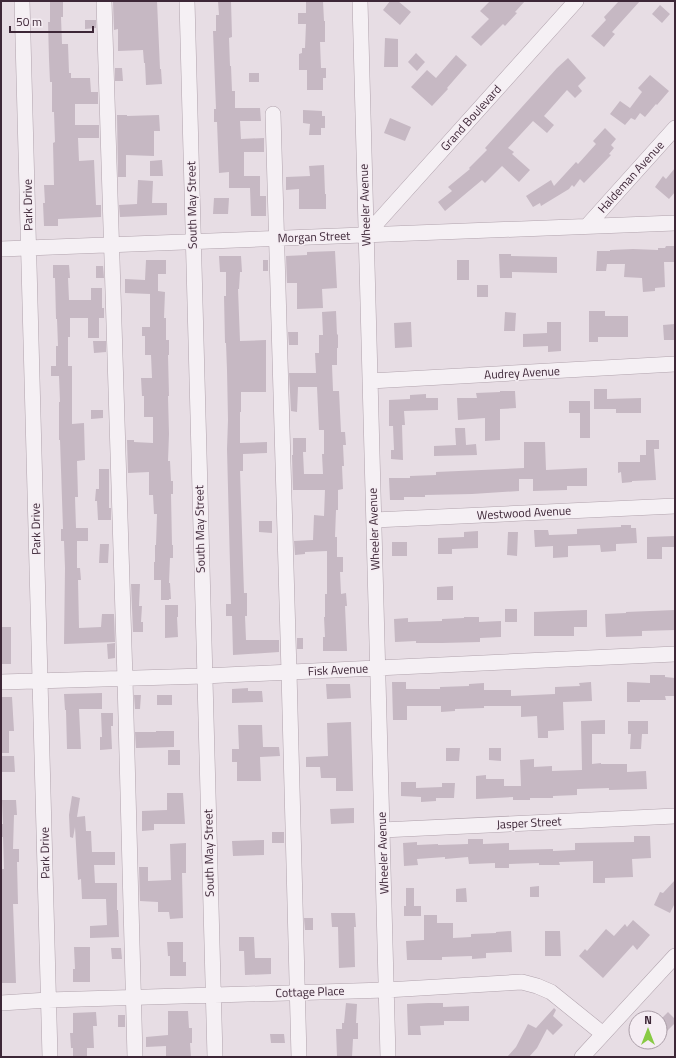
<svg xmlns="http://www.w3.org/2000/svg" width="676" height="1058" font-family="'Titillium Web',sans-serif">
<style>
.building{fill:#c6b8c3}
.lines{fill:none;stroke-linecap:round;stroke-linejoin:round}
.minor-casing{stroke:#b1a3ad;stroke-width:16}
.minor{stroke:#f5f0f4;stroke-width:15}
.labels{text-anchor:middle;stroke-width:3;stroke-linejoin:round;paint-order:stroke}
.street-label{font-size:12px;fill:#3d2737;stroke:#f5edf3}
</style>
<rect width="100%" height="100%" fill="#e7dde4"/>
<!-- building -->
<path class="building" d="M113 1H157L160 69H161L162 84 146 85 145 63H144L143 50 118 51V29L114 30Z
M218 1H231L232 37 229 38 230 66H231L232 91H235V108H260L261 121H240L241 139 264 138V152H244V176H260V196H266V216H251L250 188H229V172L219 173 217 122H214V109H216L213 31H216V15H219Z
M306 1H323L324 21H325V42H320L321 68H326V78H323V90H307V70H299V54L302 53V48H305L306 24H298V13H306Z
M390 1H398L411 12 400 25 383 10Z
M490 1H525L515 12 517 13 505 26 503 24 481 46 471 37 489 19 480 11Z
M619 1H640L612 32 615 34 604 47 591 36 606 20 604 17Z
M50 2H63V17H61L62 44H68L69 73H71V78H90L91 92H98V104H75V125H99V138H78L79 161 94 160 96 205H101V217L58 219V226H44L43 203H45L44 185H54L53 143 55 142 54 112H52V82H50L49 59 48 22H50Z
M660 5 670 14 662 23 652 14Z
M85 20H96V28L85 29Z
M385 38 398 39V67H384Z
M416 53 425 62 417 71 408 62Z
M456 55 467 65 447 88 448 89 432 106 411 87 427 70 436 78Z
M568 58 586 78 578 86 582 91 575 98 567 90 544 116 554 125 547 133 533 121 508 148 514 152 512 154 530 170 519 182 502 166 485 183 482 180 445 211 438 202 452 191 448 187 470 169 469 168 487 150 485 148 557 68Z
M115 68H122L123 81H115Z
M249 73H259V82H249Z
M650 75 669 91 657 105 656 104 645 117 640 113 635 120 631 118 625 125 610 114 620 101 630 108 642 92 638 88Z
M303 110 322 111V116H325V128H321V135H309L310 124 303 123Z
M117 115H127V116L159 115 160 131H154V156L126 155V177H118Z
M390 118 411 127 405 141 384 133Z
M605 128 616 139 611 145 614 148 609 154 611 155 584 183 580 179 574 187 572 185 569 189 541 206 540 203 533 207 526 196 551 180 554 186 576 162 578 164 596 144 593 141Z
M162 160 163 176H150V161Z
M324 165 325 194H326V209H299V189L286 190V177L310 176 309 166Z
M675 168V192L669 199 655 187 663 176 666 179Z
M138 180 153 181 152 203H167V215L120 217 119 205 137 204Z
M214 198H229L228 214H213Z
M666 246H675V262H664L665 287 655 288V291L643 292 642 278 624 277 625 264H607L606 271H596L597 251H610V250L633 249 658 250V248H665Z
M335 251 337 288 322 289 323 308 297 309V283H287L286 256 307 255V252Z
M499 254H511V256L557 257V273L512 272V278H500Z
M219 256H241L242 272H240L239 289H238L240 341 266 340V392H241V412H240V443L267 442V453L243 454V471H240L244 593H247V616H245L246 640H279V652L233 655 232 616H226V604H231L227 449 228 420 227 370 226 343H225L224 296H226V272H220Z
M146 260H166V274H158V291L165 292 164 318H166V340H169V355H168L169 396H168L169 434 168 461H170L171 481H173V494H171L172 545H173V558H170L169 583H170L171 599H169V600H161V580H154V562H155V545H156L157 514H154L153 495H149V472L128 473 127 440H134V442L153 443V417H144V396H142L141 378H152L151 355H145V336H142V327H150V294L125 293V279L145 280Z
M263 260H268V271H263Z
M457 260H469V280H457Z
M53 265H69L70 278H68L69 300H91V288H102V308H104V318H99V338H88V318H70V337H68V366H72V424L84 423 85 460 77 461 78 497H75L76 528H88V541H77V568H80L81 580H78L79 628 101 627 102 614H114L115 642 64 644 65 568 64 541H61V529H63L60 440H59V402H60L59 376H51V366H56V346H58L57 319H56L55 278H53Z
M96 266H103L104 278H96Z
M477 285H488V297H477Z
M336 311 337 335 338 334V348H337V365H332L333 391H339L341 432H345L346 445H343L344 466H342L343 489 338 490V510H336L335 537H337V557H343V572H340L341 594 346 593 347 606H345L347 651H323V637H325L324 617H325V594H327V551L305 552V554L295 555 294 541 313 540 314 515 324 516 325 490H293L292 455H293V438H306V452H303L304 474H323L322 454H324V430H319L317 387H298L297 412 291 411 289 373H316L315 353H319V335H323L322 312Z
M589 311H605V316H628V337H598V342H589Z
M505 312 516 313 515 331H504Z
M411 322 412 347 395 348 394 323Z
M547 322H561V351L548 352V346L523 347V334L547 333Z
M675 324V340H664L663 325Z
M288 332H298V345H289Z
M93 341H106V352L94 353Z
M594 389H607V399L641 398V413H616V409H594Z
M500 391H515L516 408 500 409V440L485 441V418L458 420 457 398H477L476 393 500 392Z
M426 394V398H438V410L404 411 405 425H402L403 460 391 459V450H394L393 426H389V400L410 399V395Z
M569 401H590V438H580V413H569Z
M91 410H103V418L91 419Z
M455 428H465L466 445 476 444 477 455 434 456V446L456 445Z
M646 440H659V449H654L656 480 632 481V482L622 483 621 472 618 473V462H640V455H646Z
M524 442H545L546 470 587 468V486H567V490L533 491V479H519V491L472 494 425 495V497H404V500H390L389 478H410V476L436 475V472L524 468Z
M99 469H109V508H111V520H98L97 501H95L96 489H99Z
M259 521H272V533L259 532Z
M621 525H631V528H636L637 543 616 544V551L601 552 600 545 568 546V557L553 558V546L535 547 534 530H548L549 535 577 534V529L621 527Z
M478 531V548L452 549V554H438V538L464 537V532Z
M508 532H518L517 556 507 555Z
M675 536V547H662V559H647V537Z
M392 542H407V556H392Z
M100 544H109L108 563H99Z
M131 584H140L139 606H142L141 622H143V632H133Z
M453 586V600H437V587Z
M165 605H178V617H177L178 637 165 638Z
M505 609H517V622H505Z
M587 610V627H574V636H534V612Z
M675 610V630L642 631V636L606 637 605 614 626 613V612Z
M464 617H479V622L501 621V637L480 638V642L442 643H416V641L395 642 394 619 408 618V622L442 621V619L464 618Z
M1 627H11V664H1Z
M297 638H303V649H297Z
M115 643V658L108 659 107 644Z
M650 675H665V677L675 678V696H665L666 700H640V702H627V682L650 683Z
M392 682H406V689H440V687L469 686V684L484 683V690H511V696L555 694V687L580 686 579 683 591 682 592 701 563 702 564 730 548 731V738H538L537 716 521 717V706H484V708L455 709V711L441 712V706H407V720H393Z
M326 684H350L351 698 327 699Z
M248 688V691H262L263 702 232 703V689Z
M102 693V709H79L81 749H67L66 710H65L64 694Z
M134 695H141L140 709H135Z
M157 695H172V705H157Z
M1 697H12L14 731H9V753H1Z
M101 713H113V726H111L112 749 100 750V737H102Z
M605 720V734H592V764L601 763V764H627V772L646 771 647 789 609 790V788L577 789V795L553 796V798H530V800H513V797L476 799V776L486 775V779H504V786H521L520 760 534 759V767L552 766V771L582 770 581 721Z
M628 721H648V734H642L641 749H630L631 734H628Z
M351 722 353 791H336V778H321L320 767H306V757L328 756 327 723Z
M238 725H262L263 747H279L280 756 260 757 261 781H237V762H232V749H239Z
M156 731H174V747L136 748 135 732H156Z
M446 748H460L459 761H446Z
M489 748H501V761L489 760Z
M168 750H180V765H168Z
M1 756H14L15 772H1Z
M401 782H416V788L442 787V783H455L454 798H436V801L421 802V797L401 796Z
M167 793H183L185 824H154V830L142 831V811L167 810Z
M72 796 80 798 77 817 85 816 86 831H91L92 852H115V865H94L95 883H117V910H118L119 937 90 938V926L107 925 106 899H82L81 879 78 880 75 827 73 838 70 837 69 815Z
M2 800H16L17 815H14L13 849H19V862H17L18 904H13L16 983H1L2 869H4L3 837H2V824H3Z
M354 808V823L331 824 330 809Z
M272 832H284V843H272Z
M634 836H650L651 858 632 859 633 877 605 878V883H593V861L559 862 560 865H539V863L509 864V868H495V863L469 864 468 857 445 859V857L417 859 418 865 404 866 403 843 417 842V845L438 844V845L468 844V839H483V844L509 843V850L553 849V851L575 850V843L634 842Z
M264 840V855L233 856 232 841Z
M186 843V873H182L183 918 170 919 169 912H158V902L140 901 139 867H148V881L171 880 170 844Z
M675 880V903L670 913 654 905 660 892 663 893Z
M539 886V897H530V887Z
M406 888H414V906H421V916H404V906H406Z
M466 888 467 902H456V889Z
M331 913H355L356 927H354L355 967 339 968 338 927H332Z
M424 915H437V923H453V938L471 937V934L496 933V932L511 931 512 952 486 953V958L472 959V956L442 957V960H407L406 941 424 940Z
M304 918H313V930H305Z
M633 920 650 935 637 950 633 945 603 978 579 956 585 949 587 951 606 929 614 936 625 924 627 927Z
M545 931H560L561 956H545Z
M239 937H254L255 958H271V974L245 975 244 951H239Z
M167 942H183V962H186V976H170V956H168Z
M74 947H90V982H73V969H75Z
M111 948H121L122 959H112Z
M346 1003 357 1004 356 1023H358V1039H353L352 1057H337L336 1029H342V1023H344Z
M428 1003H443V1007L469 1006V1021H444V1025L420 1026 421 1035H408L407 1004Z
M554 1008 556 1010 553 1016 563 1025 553 1035 547 1029 537 1048 529 1057H507L516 1047 528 1024 536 1028Z
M168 1011H188L189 1028H192V1043H190L191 1057H166V1046L146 1047V1037L168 1035Z
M96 1012 97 1026H93L94 1048H87V1057H73V1048H71L70 1033H73V1013Z
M668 1012 675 1019V1023L665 1033 660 1028V1020Z
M118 1015H125V1027H118Z
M270 1034H284L285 1043H271Z"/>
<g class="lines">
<defs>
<path id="minor" d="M22 1 50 1057
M104 1 125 679 135 1057
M187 1 215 1057
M360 1 388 1057
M273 114 289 672 299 1057
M587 226 675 128
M366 235 576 1
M1 249 675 223
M370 381 675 364
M374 520 675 506
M1 682 204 676 675 654
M382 830 675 816
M1 1003 48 1000 386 990 522 982 537 986 551 992 603 1034
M582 1057 675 956"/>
</defs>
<!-- minor casing -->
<use href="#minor" class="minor-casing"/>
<!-- minor -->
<use href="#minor" class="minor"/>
</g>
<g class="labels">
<!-- street labels -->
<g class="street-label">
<text transform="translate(471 118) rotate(-48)" y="4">Grand Boulevard</text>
<text transform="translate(631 177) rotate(-48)" y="4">Haldeman Avenue</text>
<text transform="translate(28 205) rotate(-91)" y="4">Park Drive</text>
<text transform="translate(192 205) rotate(-91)" y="4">South May Street</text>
<text transform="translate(365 205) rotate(-92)" y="4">Wheeler Avenue</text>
<text transform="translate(314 237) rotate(-2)" y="4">Morgan Street</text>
<text transform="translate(522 373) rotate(-3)" y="4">Audrey Avenue</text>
<text transform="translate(524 513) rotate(-3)" y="4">Westwood Avenue</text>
<text transform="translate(36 529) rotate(-91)" y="4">Park Drive</text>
<text transform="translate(200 529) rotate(-91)" y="4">South May Street</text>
<text transform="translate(374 529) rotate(-92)" y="4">Wheeler Avenue</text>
<text transform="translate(338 670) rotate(-3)" y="4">Fisk Avenue</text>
<text transform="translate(529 823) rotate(-3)" y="4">Jasper Street</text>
<text transform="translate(45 853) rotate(-91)" y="4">Park Drive</text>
<text transform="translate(209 853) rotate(-91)" y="4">South May Street</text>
<text transform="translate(383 853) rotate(-92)" y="4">Wheeler Avenue</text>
<text transform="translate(310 992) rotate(-2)" y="4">Cottage Place</text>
</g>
</g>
<!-- border -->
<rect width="676" height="1058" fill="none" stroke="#3d2737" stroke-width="4"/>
<!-- north arrow -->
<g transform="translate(648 1030)"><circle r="19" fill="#f5edf3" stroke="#ab9ea8"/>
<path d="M0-3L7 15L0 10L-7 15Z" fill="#88ca44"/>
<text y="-6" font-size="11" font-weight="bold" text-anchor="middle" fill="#3d2737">N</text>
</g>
<!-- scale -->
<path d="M10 26v6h83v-6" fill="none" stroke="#3d2737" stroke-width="2"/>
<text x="16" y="26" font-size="12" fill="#3d2737" stroke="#f5edf3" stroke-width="3" paint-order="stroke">50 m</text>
</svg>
